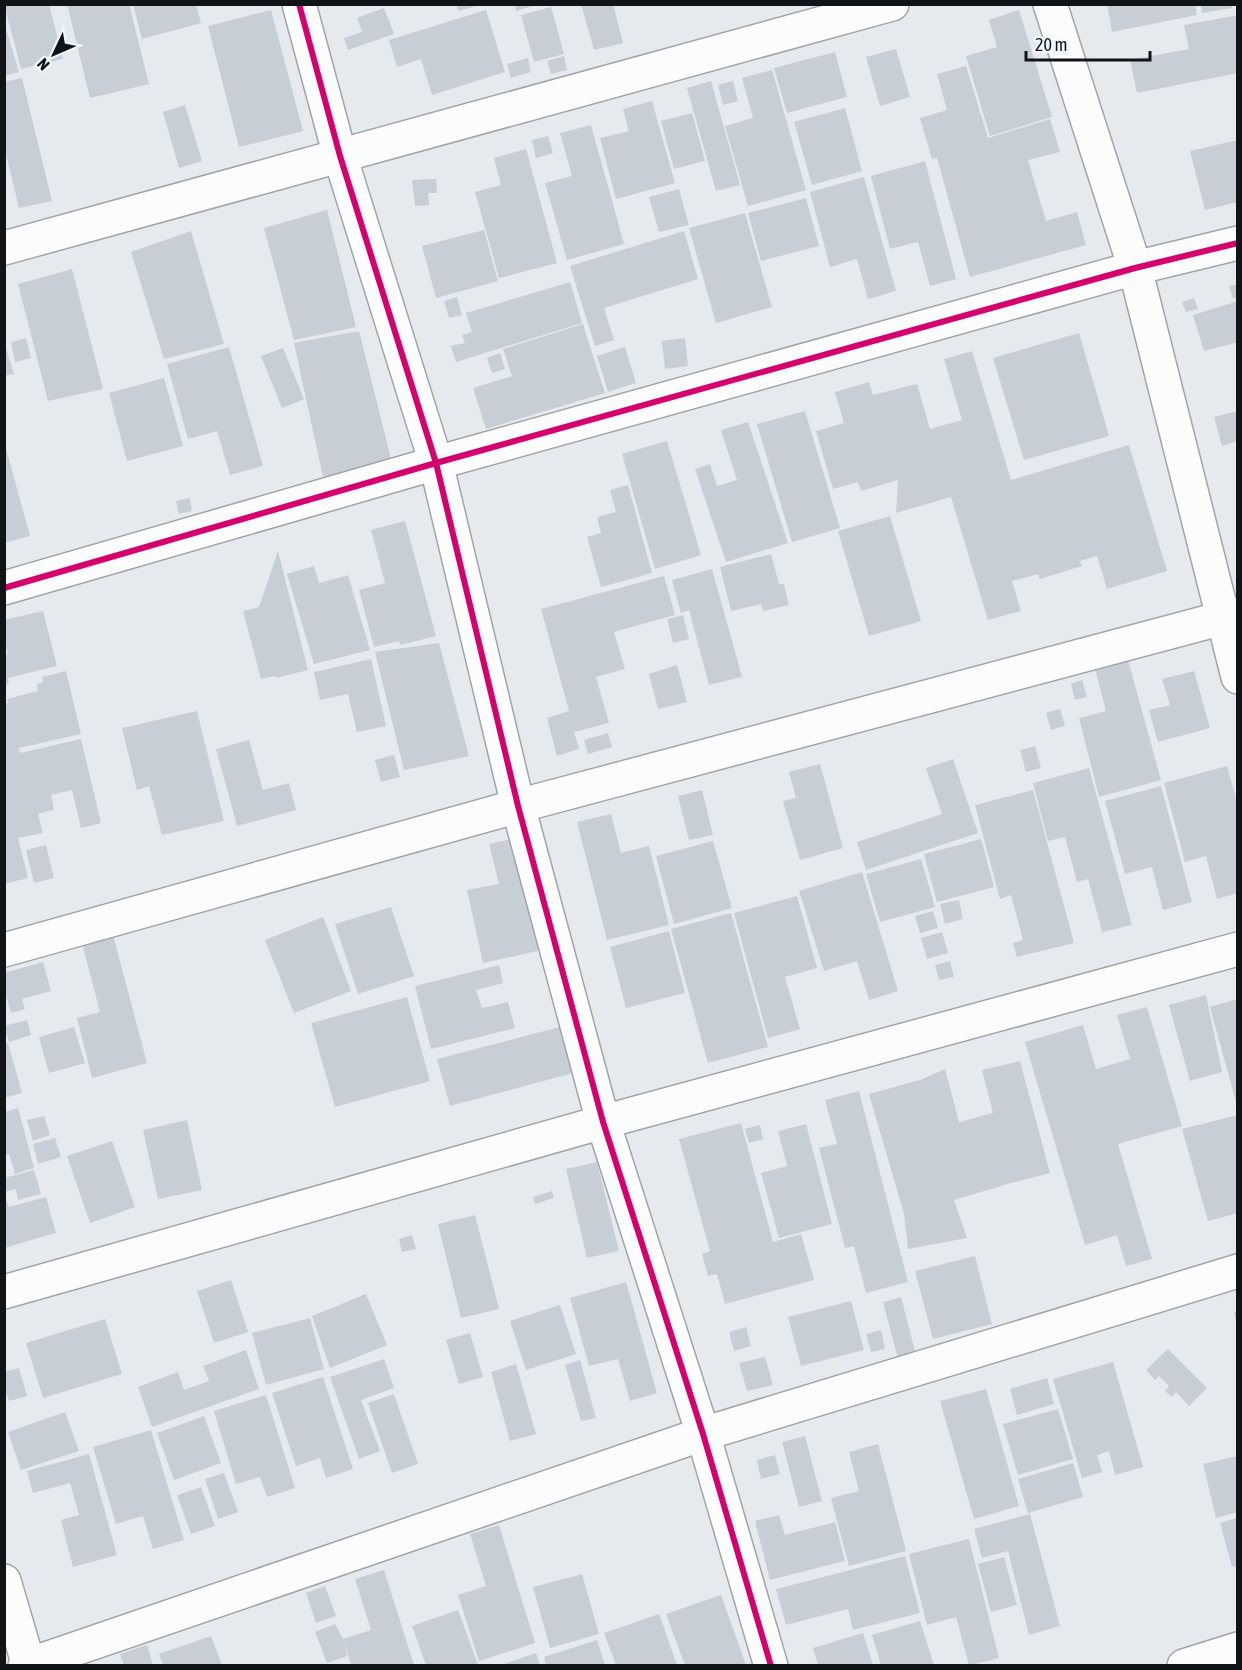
<svg xmlns="http://www.w3.org/2000/svg" width="1242" height="1670" font-family="'Asap Condensed',sans-serif">
<style>
.building{fill:#c8ced6}
.lines{fill:none;stroke-linecap:round;stroke-linejoin:round}
.minor-casing{stroke:#a2a5a8;stroke-width:36}
.minor{stroke:#fbfcfc;stroke-width:33}
.cycleway-casing{stroke:#f0f7ff;stroke-width:10}
.cycleway{stroke:#d6006c;stroke-width:6}
</style>
<rect width="100%" height="100%" fill="#e6eaee"/>
<!-- building -->
<path class="building" d="M4 4H49L63 59 21 69Z
M67 4H129L149 84 90 98Z
M133 4H196L201 23 142 39Z
M457 4H480V5L458 11Z
M515 4H536V5L516 11Z
M581 4H613L623 43 594 50Z
M1107 4H1195L1197 15 1112 32Z
M1201 4H1231L1232 8 1202 13Z
M551 7 564 54 534 62 521 15Z
M384 8 394 34 348 50 344 38 362 32 357 18Z
M271 10 303 131 239 147 208 26Z
M486 10 505 72 432 95 421 59 397 67 389 40Z
M1019 10 1052 117 990 136 966 56 997 47 989 20Z
M1238 15V73L1137 93 1130 60 1189 49 1184 25Z
M4 22 19 72 4 76Z
M896 49 910 97 880 106 866 57Z
M835 52 847 97 787 113 774 68Z
M564 56 567 70 551 74 547 61Z
M528 58 531 72 511 78 507 64Z
M966 66 988 138 1050 119 1060 152 1028 160 1046 221 1077 212 1086 245 970 277 937 158 932 159 920 118 947 110 937 74Z
M772 70 806 190 748 206 725 126 753 118 742 78Z
M22 78 52 201 19 208 4 146V82Z
M711 81 740 185 716 191 687 88Z
M733 81 738 101 723 105 718 85Z
M652 101 675 183 616 199 600 138 629 131 623 109Z
M185 105 202 161 179 168 163 112Z
M845 108 862 171 812 185 794 122Z
M692 113 705 161 674 169 661 121Z
M591 125 624 244 567 260 545 183 572 176 560 133Z
M548 136 553 153 536 158 532 140Z
M1238 140V202L1205 210 1190 151Z
M526 149 557 263 499 278 475 192 501 185 494 158Z
M925 161 956 279 930 286 918 242 890 249 871 176Z
M864 177 896 291 868 299 857 259 830 267 810 192Z
M436 179 437 193H428L429 205 415 206 412 180Z
M679 189 689 225 659 232 649 197Z
M806 198 819 246 761 261 748 213Z
M327 210 356 327 294 340 264 228Z
M745 213 772 307 716 323 689 228Z
M484 230 498 281 436 298 422 246Z
M191 231 224 344 164 359 131 252Z
M684 231 698 279 604 308 614 340 595 346 570 266Z
M72 269 103 389 48 401 18 284Z
M570 282 582 323 456 362 451 346 465 343 462 335 472 332 466 313Z
M1238 284V297L1233 299 1229 286Z
M457 297 462 315 449 318 444 301Z
M1194 298 1198 309 1186 312 1182 302Z
M1238 301V342L1204 351 1193 315Z
M583 324 605 393 486 429 473 388 512 376 503 349Z
M359 331 392 463 323 477 294 343Z
M1079 333 1109 436 1024 460 993 358Z
M26 338 31 358 15 362 11 342Z
M685 338 688 366 665 369 662 341Z
M4 342 14 374 4 376Z
M229 347 263 466 230 475 217 431 188 439 167 364Z
M625 347 636 383 608 392 597 356Z
M283 348 304 399 282 408 261 356Z
M972 351 1011 480 1129 445 1167 571 1107 589 1097 556 1080 561 1082 566 1040 579 1038 574 1012 581 1021 611 988 620 951 497 896 513 898 480 861 491 858 482 833 489 816 431 844 423 835 392 869 382 873 395 917 384 930 429 962 420 944 359Z
M500 353 505 369 492 373 487 358Z
M164 378 183 446 127 461 109 393Z
M805 411 840 528 792 542 757 424Z
M1238 411V441L1222 446 1214 417Z
M748 422 788 543 726 562 695 469 710 464 717 486 737 480 721 430Z
M4 441 30 536 4 543Z
M667 441 701 555 655 569 622 454Z
M628 485 652 573 601 587 587 537 601 533 597 517 616 512 610 490Z
M190 498 192 511 179 514 176 501Z
M890 516 921 621 869 636 838 531Z
M405 521 436 636 400 645 399 641 374 647 359 590 385 583 371 530Z
M278 551 308 670 277 678 276 676 261 679 243 611 259 607Z
M771 554 779 584H784L789 605 763 611 761 604 731 611 720 567Z
M314 566 319 583 348 575 370 650 314 664 287 574Z
M712 569 742 677 709 685 689 610 681 613 672 580Z
M664 576 675 615 614 632 625 669 596 677 609 723 574 732 579 749 557 756 547 718 569 711 541 609Z
M43 611 57 666 8 678 9 684 4 685V655L8 654 4 637V620Z
M683 615 689 639 673 643 667 619Z
M439 643 469 756 404 770 375 652Z
M371 659 386 726 357 732 348 694 320 700 314 672Z
M1128 660 1161 780 1099 797 1079 718 1106 711 1095 669Z
M677 665 687 702 658 709 649 674Z
M66 671 81 734 19 748 20 753 81 739 101 823 81 828 72 790 51 795 54 810 38 814 43 833 18 838 28 878 4 884V704L8 703 7 699 38 691 37 684 43 682 42 677Z
M1194 671 1210 728 1158 742 1149 710 1170 705 1162 679Z
M1082 680 1087 697 1075 700 1071 684Z
M1060 709 1065 726 1051 730 1046 713Z
M197 711 224 821 162 835 149 786 137 790 122 728Z
M608 733 612 747 588 754 584 740Z
M249 740 263 790 289 783 296 810 237 826 216 749Z
M1035 746 1041 768 1026 772 1020 750Z
M394 755 400 777 381 782 375 760Z
M953 759 978 833 866 870 857 842 942 814 926 768Z
M820 764 843 848 800 860 783 801 796 798 789 772Z
M1227 766 1238 805V893L1217 899 1206 856 1185 862 1164 783Z
M1089 768 1132 925 1102 932 1088 879 1077 882 1065 837 1048 841 1033 783Z
M1161 786 1192 902 1163 910 1152 867 1125 874 1105 801Z
M702 790 713 835 689 840 678 796Z
M1033 790 1074 943 1017 957 1013 943 1023 940 1011 895 1000 899 975 805Z
M611 814 621 853 649 846 669 925 607 940 577 822Z
M517 838 542 950 483 963 467 890 499 884 489 844Z
M981 839 994 887 937 902 924 854Z
M713 841 732 908 674 924 656 856Z
M46 845 54 878 34 883 26 850Z
M921 859 935 907 880 922 866 874Z
M862 872 898 991 869 1000 857 961 824 971 799 891Z
M797 896 817 968 785 977 800 1029 768 1038 734 913Z
M959 900 963 919 945 924 940 904Z
M391 907 414 976 358 994 335 924Z
M933 911 938 928 920 933 915 916Z
M731 913 768 1047 708 1063 671 929Z
M323 917 351 991 294 1013 265 940Z
M669 931 685 993 626 1008 610 947Z
M942 932 948 953 927 959 921 938Z
M113 935 147 1063 92 1078 77 1018 100 1012 82 943Z
M950 961 954 977 939 980 935 965Z
M43 962 51 991 22 999 25 1009 11 1013 4 988V973Z
M499 965 503 983 476 990 482 1008 508 1002 515 1028 431 1049 415 986Z
M1206 995 1222 1072 1190 1081 1169 1005Z
M407 997 430 1081 335 1107 311 1023Z
M1238 999V1105L1237 1106 1210 1007Z
M1147 1007 1182 1126 1118 1144 1152 1259 1126 1266 1117 1235 1085 1245 1025 1042 1083 1025 1096 1069 1130 1059 1117 1015Z
M27 1020 31 1035 9 1042 4 1026Z
M74 1027 85 1063 49 1073 39 1037Z
M560 1027 573 1073 450 1106 437 1059Z
M8 1043 22 1093 4 1098V1044Z
M1020 1061 1050 1173 1011 1183 954 1200 967 1238 908 1249 904 1214 869 1094 920 1080 945 1069 959 1122 993 1113 982 1070Z
M859 1091 908 1282 866 1293 854 1246 845 1248 819 1148 837 1144 825 1100Z
M18 1108 34 1168 15 1174 9 1154 4 1155V1112Z
M1238 1115V1213L1208 1221 1182 1129Z
M44 1116 50 1135 33 1141 27 1120Z
M187 1120 202 1190 158 1199 143 1130Z
M741 1123 773 1242 801 1234 814 1280 725 1304 717 1274 708 1276 702 1254 710 1251 679 1139Z
M806 1124 832 1224 779 1238 761 1173 787 1166 778 1131Z
M760 1125 763 1139 749 1143 745 1129Z
M55 1138 61 1157 38 1164 33 1144Z
M112 1141 135 1207 90 1223 67 1156Z
M597 1162 619 1251 587 1258 566 1169Z
M34 1170 41 1194 18 1200 16 1189 4 1192V1178Z
M552 1191 554 1198 535 1204 533 1197Z
M4 1194 9 1207 46 1197 56 1233 4 1248Z
M475 1215 499 1309 461 1318 438 1224Z
M412 1235 416 1249 402 1252 399 1239Z
M975 1256 992 1324 933 1339 915 1271Z
M231 1280 248 1332 214 1343 197 1291Z
M626 1282 657 1393 630 1401 618 1359 589 1366 570 1298Z
M366 1294 387 1345 330 1368 312 1316Z
M901 1297 916 1355 898 1359 883 1302Z
M851 1301 864 1350 801 1366 788 1317Z
M560 1305 576 1354 526 1370 510 1321Z
M1238 1311V1326H1237L1234 1312Z
M310 1318 324 1369 266 1385 252 1333Z
M105 1319 122 1374 43 1398 26 1343Z
M746 1327 751 1346 734 1351 729 1332Z
M881 1330 885 1349 871 1352 866 1334Z
M470 1333 483 1377 459 1384 446 1340Z
M1168 1349 1207 1388 1189 1406 1176 1392 1172 1397 1165 1391 1169 1386 1159 1376 1155 1380 1146 1370Z
M246 1350 259 1389 152 1427 138 1387 178 1372 184 1390 209 1381 203 1366Z
M765 1357 773 1385 747 1391 739 1363Z
M384 1359 394 1388 361 1400 380 1451 359 1459 330 1377Z
M580 1360 596 1418 581 1421 565 1365Z
M1113 1362 1143 1467 1115 1475 1109 1451 1097 1455 1102 1472 1082 1478 1053 1379Z
M516 1364 536 1434 510 1441 491 1372Z
M19 1368 27 1396 9 1401 4 1387V1372Z
M323 1377 353 1469 326 1478 320 1458 296 1466 272 1393Z
M1047 1378 1054 1404 1017 1415 1010 1389Z
M986 1389 1019 1506 974 1519 940 1401Z
M394 1394 418 1464 392 1473 368 1403Z
M266 1395 295 1488 267 1497 260 1477 236 1484 214 1411Z
M1058 1409 1073 1459 1018 1475 1003 1424Z
M65 1412 79 1451 21 1470 8 1432Z
M204 1416 221 1463 174 1480 157 1433Z
M151 1430 184 1540 153 1549 143 1516 116 1524 93 1447Z
M805 1436 822 1501 799 1507 782 1442Z
M878 1444 906 1551 849 1566 831 1498 859 1491 849 1452Z
M89 1454 117 1555 73 1567 61 1520 79 1515 70 1483 33 1493 27 1471Z
M775 1455 780 1474 761 1479 757 1460Z
M1238 1456V1512L1216 1518 1203 1464Z
M1073 1463 1083 1497 1028 1513 1018 1479Z
M224 1473 238 1512 218 1519 205 1479Z
M201 1487 215 1526 191 1534 177 1495Z
M1030 1514 1060 1626 1029 1635 1008 1551 982 1558 974 1529Z
M779 1515 785 1535 835 1522 845 1561 770 1580 755 1521Z
M1236 1518 1238 1566 1232 1567 1220 1523Z
M499 1525 535 1643 479 1661 458 1595 486 1586 470 1534Z
M969 1539 999 1658 971 1665H969L956 1617 927 1625 909 1554Z
M905 1556 920 1613 853 1630 848 1609 786 1625 776 1589Z
M1004 1557 1017 1605 991 1612 978 1564Z
M384 1570 414 1665H351L344 1642 347 1656 327 1663 315 1632 335 1624 343 1639 371 1630 355 1579Z
M582 1574 599 1634 550 1648 533 1587Z
M325 1586 336 1616 316 1623 306 1593Z
M721 1595 746 1665H685L666 1614Z
M458 1610 478 1665H426L412 1626Z
M659 1614 677 1665H616L604 1633Z
M920 1621 934 1665H881L872 1635Z
M863 1633 873 1665H818L813 1648Z
M211 1636 222 1665H163L159 1654Z
M597 1640 605 1665H546L544 1657Z
M147 1645 153 1665H124L120 1654Z
M536 1653 540 1665H501Z"/>
<g class="lines">
<defs>
<path id="minor" d="M299 4 340 156 436 463 518 806 603 1122 703 1434 771 1666
M1050 4 1135 268 1238 677
M4 248 892 4
M4 588 436 463 1135 268 1238 243
M4 950 518 806 1238 614
M4 1292 603 1122 1238 949
M4 1581 29 1666
M25 1666 703 1434 1238 1271
M1184 1666 1238 1649"/>
</defs>
<!-- minor casing -->
<use href="#minor" class="minor-casing"/>
<!-- minor -->
<use href="#minor" class="minor"/>
<defs>
<path id="cycleway" d="M299 4 340 156 436 463 518 806 603 1122 703 1434 771 1666
M4 588 436 463 1135 268 1238 243"/>
</defs>
<!-- cycleway casing -->
<use href="#cycleway" class="cycleway-casing"/>
<!-- cycleway -->
<use href="#cycleway" class="cycleway"/>
</g>
<!-- border -->
<rect width="1242" height="1670" fill="none" stroke="#111416" stroke-width="12"/>
<!-- north arrow -->
<g transform="translate(54 54) rotate(226)" stroke="#f0f7ff" stroke-width="4.5" paint-order="stroke">
<path d="M0-4.5L10 22L0 15L-10 22Z" fill="#111416"/>
<text y="-9" font-size="16" font-weight="bold" text-anchor="middle" fill="#111416">N</text>
</g>
<!-- scale -->
<path d="M1026 51v9h124v-9" fill="none" stroke="#111416" stroke-width="3"/>
<text x="1035" y="51" font-size="18" fill="#111416" stroke="#f0f7ff" stroke-width="4.5" paint-order="stroke">20 m</text>
</svg>
